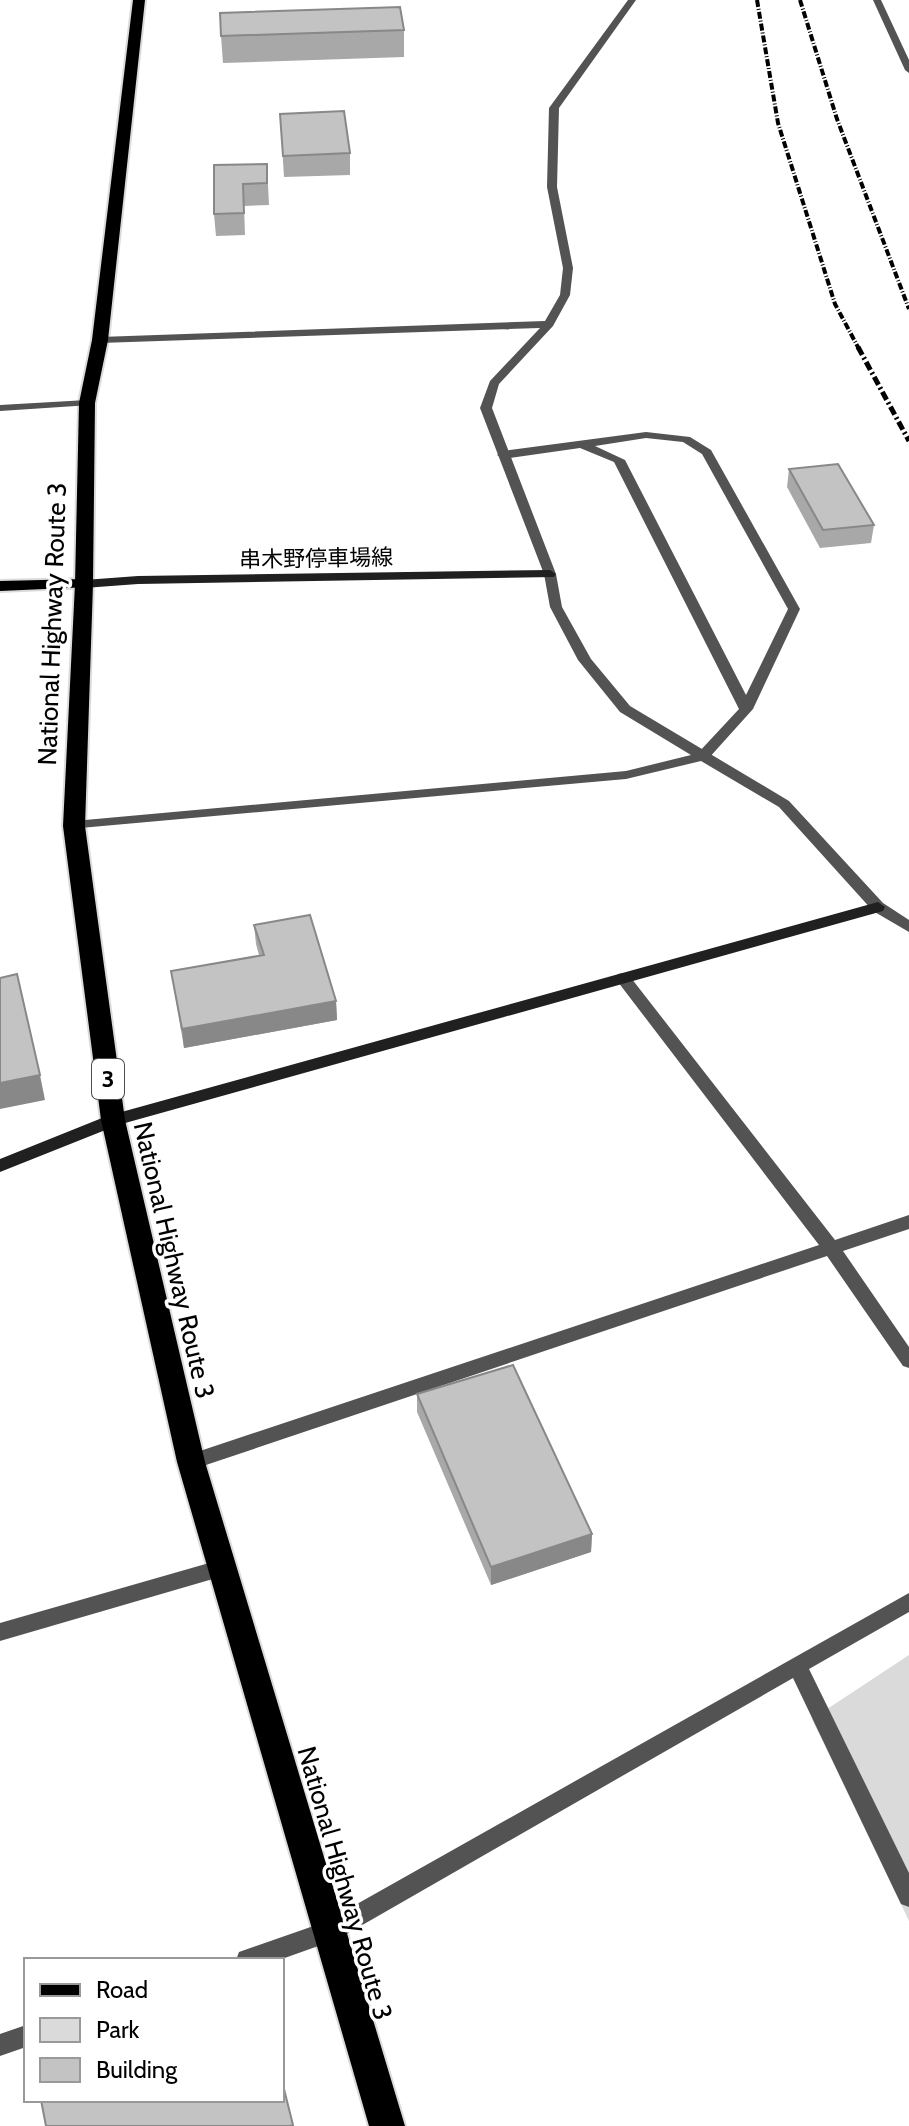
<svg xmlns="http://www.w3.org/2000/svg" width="909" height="2126" font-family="Cabin,'Noto Sans JP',sans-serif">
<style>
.green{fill:#dadada}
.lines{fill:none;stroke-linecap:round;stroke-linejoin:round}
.primary-casing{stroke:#dbdbdb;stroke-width:4}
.highway-casing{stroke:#dbdbdb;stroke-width:4}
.lane{fill:#535353;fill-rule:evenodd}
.street{fill:#535353;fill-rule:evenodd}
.secondary{fill:#202020;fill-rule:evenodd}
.primary{fill:#000;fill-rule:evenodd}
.highway{fill:#000;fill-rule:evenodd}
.rail-far1{stroke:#000;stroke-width:4;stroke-dasharray:7 2 1 2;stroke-linecap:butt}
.rail{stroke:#000;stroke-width:5;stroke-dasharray:9 3 2 3;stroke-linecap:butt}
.wall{fill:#a8a8a8}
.shaded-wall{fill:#888}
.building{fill:#c3c3c3;stroke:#888;stroke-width:2}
.labels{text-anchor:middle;stroke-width:7;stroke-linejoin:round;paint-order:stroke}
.far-street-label{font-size:22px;fill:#000;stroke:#fff}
.shield{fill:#fff;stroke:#4c4c4c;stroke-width:2}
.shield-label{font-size:24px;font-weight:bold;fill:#000}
.street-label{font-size:26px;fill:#000;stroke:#fff}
</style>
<rect width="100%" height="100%" fill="#fff"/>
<!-- green -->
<path class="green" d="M909 1655V1921L812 1719Z"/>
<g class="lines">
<defs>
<path id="primary" d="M84 579 90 581V587L0 591V581Z"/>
<path id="highway" d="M133 0H145L108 340 95 403 93 584 85 826 125 1120 205 1462 405 2126H369L177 1462 101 1120 63 826 75 584 79 403 92 340Z"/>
</defs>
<!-- primary casing -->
<use href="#primary" class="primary-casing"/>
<!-- highway casing -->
<use href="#highway" class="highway-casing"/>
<!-- lane -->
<path class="lane" d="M646 432 690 437 711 450 800 609 753 709 708 759H698L696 756 698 753 739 709 614 462 580 448 503 459 497 455 503 451ZM646 438 683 442 702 454 788 609 746 695 625 460 595 446Z"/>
<!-- street -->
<path class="street" d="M628 0H636L559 108 557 187 573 268 570 295 553 326 499 384 492 408 556 574 562 607 591 659 630 706 789 801 883 903 909 920V932L873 911 779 807 701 761 626 779 69 829 67 826 69 823 74 821 626 771 691 755 620 712 578 660 550 607 544 574 480 408 490 381 540 328 100 343 95 340 100 337 545 321 560 295 563 268 547 187 549 108Z
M873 0H881L909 60V73L905 70Z
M87 400 91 401V405L0 411V405Z
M623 973 628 974 835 1240 909 1215V1229L843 1251 909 1347V1368L903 1366 827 1256 191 1470 184 1468 182 1462 184 1456 191 1454 819 1245 618 982 615 978 618 974Z
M223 1559 230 1562 233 1568 230 1574 0 1641V1623Z
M909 1593V1612L809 1669 909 1873V1907L901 1904 793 1678 338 1939 279 1960H236L239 1952 325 1922Z
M26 2025V2047L0 2056V2034Z"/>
<!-- secondary -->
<path class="secondary" d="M550 570 556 574 554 577 138 584 84 588 78 584 84 580 138 576Z
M878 902 885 907 883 911 118 1125 0 1172V1159L107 1116Z"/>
<!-- primary -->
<use href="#primary" class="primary"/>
<!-- highway -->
<use href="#highway" class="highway"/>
<!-- rail-far1 -->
<path class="rail-far1" d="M757 0 778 123 835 304 859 349
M800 0 837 119 909 309"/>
<!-- rail -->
<path class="rail" d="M858 347 909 441"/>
</g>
<!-- wall -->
<path class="wall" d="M404 30V57L223 63 221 36Z
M280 114 350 153V175L284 177Z
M267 164 269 205 244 206 245 235 216 236 214 214V165Z
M789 469 874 525 871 543 820 548 787 487Z
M254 925 336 1001 337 1020 184 1048 171 971 259 955 256 944Z
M417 1394 592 1534 591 1552 491 1585 417 1412Z"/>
<!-- shaded-wall -->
<path class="shaded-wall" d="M336 1001 337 1020 184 1048 182 1029Z
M40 1075 45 1100 0 1109V1083Z
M592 1534 591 1552 491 1585V1567Z"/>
<!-- building -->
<path class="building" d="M400 7 404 30 221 36 220 13Z
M344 111 350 153 283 156 280 114Z
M267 164V183L243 184 244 213 214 214V165Z
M838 464 874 525 823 530 789 469Z
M310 915 336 1001 182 1029 171 971 264 955 254 925Z
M17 974 40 1075 0 1083V978Z
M513 1365 592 1534 491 1567 417 1394Z
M282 2081 293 2125 290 2126H46L41 2100H282Z"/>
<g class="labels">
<!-- far-street labels -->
<g class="far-street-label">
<text transform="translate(316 558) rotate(-1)" y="8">串木野停車場線</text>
</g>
<!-- shield labels -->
<rect class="shield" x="92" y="1059" width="32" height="40" rx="6"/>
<g class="shield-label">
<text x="108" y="1087">3</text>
</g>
<!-- street labels -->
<g class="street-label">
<text transform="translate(52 624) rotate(-88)" y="9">National Highway Route 3</text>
<text transform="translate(174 1260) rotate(77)" y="9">National Highway Route 3</text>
<text transform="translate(345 1883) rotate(74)" y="9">National Highway Route 3</text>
</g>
</g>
<!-- legend -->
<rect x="24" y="1958" width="260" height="144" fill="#ffffff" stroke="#999999" stroke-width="2"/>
<rect x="40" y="1984" width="40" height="12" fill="#000000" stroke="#999999" stroke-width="2"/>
<text x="96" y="1998" font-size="24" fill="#000000">Road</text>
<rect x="40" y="2018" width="40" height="24" fill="#dadada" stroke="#999999" stroke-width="2"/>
<text x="96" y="2038" font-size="24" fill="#000000">Park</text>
<rect x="40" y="2058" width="40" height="24" fill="#c3c3c3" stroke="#999999" stroke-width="2"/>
<text x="96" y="2078" font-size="24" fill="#000000">Building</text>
</svg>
